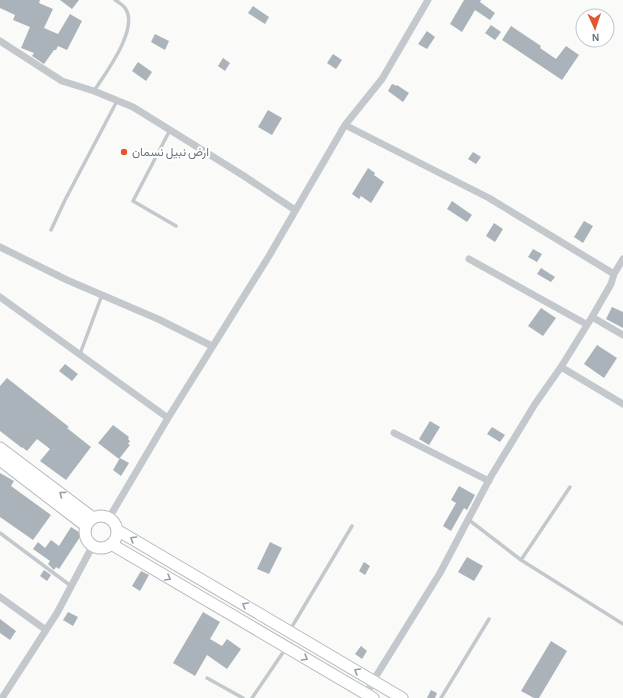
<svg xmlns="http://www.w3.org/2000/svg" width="623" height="698" font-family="'Alegreya Sans',Vazirmatn,sans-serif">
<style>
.building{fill:#aab3b9}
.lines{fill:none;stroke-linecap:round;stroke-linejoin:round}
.secondary-casing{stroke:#b3babf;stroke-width:13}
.lane{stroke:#c3c8cc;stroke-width:3.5}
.street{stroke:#c3c8cc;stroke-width:7}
.secondary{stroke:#fff;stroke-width:11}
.oneway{stroke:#939fa8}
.poi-dot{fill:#e4572e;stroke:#fff;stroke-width:1.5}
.labels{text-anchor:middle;stroke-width:4;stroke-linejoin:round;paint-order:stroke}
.poi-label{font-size:12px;fill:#657683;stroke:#fff;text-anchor:start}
</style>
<rect width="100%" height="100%" fill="#fafaf8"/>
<!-- building -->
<path class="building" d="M0 0H40L39 3 53 9 44 28 58 34 70 14 82 21 67 50 58 46 56 50H54L44 64 32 56 34 53 21 48 30 27 13 20 15 15 0 8Z
M60 0H79L72 9Z
M464 0H481L480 2 495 13 490 20 475 10 462 32 450 24Z
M253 6 269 17 265 24 248 13Z
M491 25 501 32 495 40 485 33Z
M511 26 541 46 540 48 556 59 566 46 579 55 562 80 502 40Z
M427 31 435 37 427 49 418 44Z
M155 34 169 41 165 50 151 42Z
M333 54 342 60 336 69 327 63Z
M223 58 230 63 225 71 218 66Z
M138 62 152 72 146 81 132 71Z
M392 84 397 86V85L409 93 403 102 388 91Z
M268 110 282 118 272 135 258 127Z
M473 152 481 157 476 164 468 159Z
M368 168 375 173 374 175 384 182 371 203 361 196 359 199 352 194Z
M452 201 472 215 467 222 447 209Z
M584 221 593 226 583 243 574 237Z
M494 223 503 229 495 242 486 236Z
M533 249 542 254 537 262 528 257Z
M541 268 555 277 551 282 537 274Z
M612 307 623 312V328L606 319Z
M541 308 556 318 543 336 528 326Z
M597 345 617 358 604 378 584 364Z
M65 364 78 374 72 381 59 371Z
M7 378 69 427 67 428 91 447 66 480 40 461 50 449 37 439 27 451 22 447V448L0 431V386Z
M430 421 440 427 429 445 419 439Z
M113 425 129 437 128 439 130 441 128 444 130 445 119 459 98 443Z
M492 427 505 435 500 442 487 434Z
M120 458 129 463 121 476 113 470Z
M0 473 14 481 11 486 51 515 33 540 0 517Z
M459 486 475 495 467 510 464 508 451 531 443 526 456 503 451 500Z
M71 527 82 534 59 569 56 567 54 570 48 564 50 561 33 549 38 542 45 548 51 540 59 546Z
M270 542 282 548 269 574 257 569Z
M467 557 483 566 474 581 458 572Z
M364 562 370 566 365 575 359 571Z
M44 570 51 575 47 581 40 576Z
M141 571 149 575 140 591 132 586Z
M68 612 78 617 73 626 63 620Z
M203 612 220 622 210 639 222 646 227 639 241 649 227 669 207 655 195 676 173 663Z
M0 619 16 631 10 640 0 633Z
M551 641 567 651 539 698H534L521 691Z
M361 646 367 651 362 659 355 654Z
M431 690 437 693 435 698H427Z"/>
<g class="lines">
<defs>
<path id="secondary" d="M0 448 93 518
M0 460 86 526
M85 532a16 16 0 1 1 32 0a16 16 0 1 1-32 0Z
M117 530 402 698
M111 544 373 698"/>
</defs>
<!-- secondary casing -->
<use href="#secondary" class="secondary-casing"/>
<!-- lane -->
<path class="lane" d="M94 91C105 74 140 28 125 8 123 5 118 2 115 0
M170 130 133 201 176 226
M51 230 65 200 117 101
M80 354 102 295
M469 520 521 560 623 624
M0 533 71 586
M521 560 570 487
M290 630 352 526
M207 678 243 698
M252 698 286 648
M441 698 489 619"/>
<!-- street -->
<path class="street" d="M0 41 62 81 94 91 133 107 244 176 295 210
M345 125 489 198 614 274
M0 247 67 280 158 319 212 346
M469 259 586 324
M0 297 168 418
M592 317 623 335
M561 367 623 404
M394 433 489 481
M109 518 168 418 269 256 345 125 382 79 428 0
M0 597 46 630
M2 698 57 613 93 545
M365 698 373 681 440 573 490 478 535 404 561 367 592 317 611 284 614 274 623 259"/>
<!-- secondary -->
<use href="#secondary" class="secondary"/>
</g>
<!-- one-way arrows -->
<defs><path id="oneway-chevron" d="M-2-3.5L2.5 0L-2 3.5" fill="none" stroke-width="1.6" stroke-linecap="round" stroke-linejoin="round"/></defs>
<g class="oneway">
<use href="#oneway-chevron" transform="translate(62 494) rotate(-143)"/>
<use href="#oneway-chevron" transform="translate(133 539) rotate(-149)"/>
<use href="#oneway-chevron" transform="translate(168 578) rotate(30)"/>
<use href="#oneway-chevron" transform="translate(245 605) rotate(-149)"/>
<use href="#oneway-chevron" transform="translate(305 658) rotate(30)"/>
<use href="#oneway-chevron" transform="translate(357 671) rotate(-149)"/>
</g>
<!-- markers -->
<circle class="poi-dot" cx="124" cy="152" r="4"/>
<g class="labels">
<!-- poi labels -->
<g class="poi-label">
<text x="132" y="156">ارض نبيل نسمان</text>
</g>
</g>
<!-- north arrow -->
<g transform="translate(595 28) rotate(177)"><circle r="19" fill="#ffffff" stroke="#c1c8cd"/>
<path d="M0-3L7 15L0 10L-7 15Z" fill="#e4572e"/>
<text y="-6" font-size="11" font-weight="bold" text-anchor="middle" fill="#657683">N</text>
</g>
</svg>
